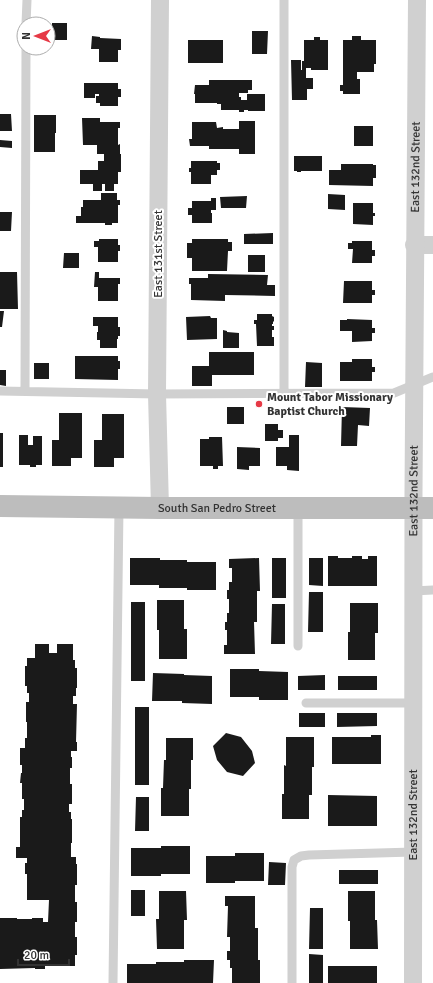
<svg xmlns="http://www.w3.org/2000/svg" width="433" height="983" font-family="Signika,sans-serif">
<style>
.building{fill:#1a1a1a}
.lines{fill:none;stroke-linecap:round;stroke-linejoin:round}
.lane{stroke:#d0d0d0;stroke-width:9}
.street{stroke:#d0d0d0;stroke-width:18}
.secondary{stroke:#bdbdbd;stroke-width:22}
.poi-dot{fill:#e63946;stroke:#fff;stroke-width:1.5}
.labels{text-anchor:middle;stroke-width:4;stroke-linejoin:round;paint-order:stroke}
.street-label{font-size:12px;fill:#333;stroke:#fff}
.poi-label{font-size:12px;font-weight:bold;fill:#333;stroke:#fff;text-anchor:start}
</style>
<rect width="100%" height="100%" fill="#fff"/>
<!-- building -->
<path class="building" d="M52 23H67V40H52Z
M252 31H268L267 54H252Z
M92 36 100 37V38L121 39V50H118V62H99V49H91Z
M352 36H361V40H376V64H374V72H357V79H360V94H343V91H340V85H343V40H352Z
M314 37H320V40H328V70H311V68H306V78H313V89H307V100H292L291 60H301V70H302V61H304V40H314Z
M188 40H223V63H188Z
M209 80H252V90H248V93H239V97H241V100H247V94H265V111H248V110H244V112H239V110H221V104H217V103H195V94H194L195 85H209Z
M84 83H118V89H121V97H118V106H100V103H96V96H99V94H95V98H84Z
M0 114H11L12 131H0Z
M34 115H56V133H55V152H34Z
M82 118H100V122H120V128H118V145L120 144V154H121V172H118V184H114V191H105V184H102V191H93V184H80V170H98V161H104V154H97V145H83Z
M239 121H255V154H239V149H209V146H190L189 139H192V122H216L217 128 223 127V129H239Z
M354 126H373V146H354Z
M0 140 12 141V148L0 147Z
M294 156H322V171H301V172H297V171H294Z
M191 161H217V163H220V170H217V175H211V184H191V172H189V168H191Z
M341 164H373V165H376V178H373V186L329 185V170H341Z
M101 193H117V200H120V205H118V223H112V225H105V223H76V216H81V207H83V200H101Z
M328 194 345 195V210L328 209Z
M247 196 246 208H221L220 197Z
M211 198H216V210H211V213H212V223H192V215H188V208H192V201H211Z
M353 203H373V213H375V216H373V225L353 224Z
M0 212H12L11 231H0Z
M273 233V244H244V234Z
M99 239H118V245H120V251H118V262H98V247H94V241H99Z
M192 239H228V242H232V251H228L227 271H192V258H187V243H192Z
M352 241H372V250H375V256H372V263H352L353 249H348V243H352Z
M64 253H79V268H63Z
M248 255H265V272H248Z
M0 272H17L18 309H0Z
M95 272H99V278H120V284H118V301H98V287H94Z
M208 274 268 275 267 285H275V296L225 295V301L191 300V284H189V278H208Z
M344 281H372V290H375V295H372V303H343Z
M0 311H4L2 327H0Z
M257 314H272V316L274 317V321L273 322V324H272V326H274V330H272V337H274V346H257L256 324H254V320H257Z
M210 316 211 318H217V339L187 340 186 317Z
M93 317H118V327H120V336H118V339H117V348H100V340H97V332H98V326H93Z
M347 319 372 320V328H375V333H372V341L352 342V331H340V320H347Z
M223 330 227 331V332L239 333V348H223Z
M209 352H254V375H212V386H192V366H209Z
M75 356H118V361H120V369H118V380L75 379Z
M352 359H372V367H375V372H372V381H340V362H352Z
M306 362 322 363V387H305Z
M34 363H49V379H34Z
M0 370H6V386L0 385Z
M227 407H244V424H227Z
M342 407 370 408 369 426 358 425 357 446H341Z
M59 413H82V458H71V466H52V440H59Z
M102 414H124V458H114V467H94V440H102Z
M265 424H278V430H283V438H278V441H265Z
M0 433H3V467H0Z
M19 435H28V445H33V436H42V465H36V467H30V465H19Z
M289 435H299V471L287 470V466H276V447H289Z
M209 437H222L223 466H218V469H213V466H200V439H209Z
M237 447 260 448V466H249V470L237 469Z
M328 556H338V558H352V556H362V559H368V556H377V586H328Z
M130 558H160V560H187V562H216V590H187V588H159V585H130Z
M259 558 260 591H257V622H254L255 654H224V645H227V630H225V622H227V613H229V599H227V590H229V582H232V568H229V559Z
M272 558H286V598H272Z
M309 558H323V586L309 585Z
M309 592H323V632H308Z
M157 600H184V629H187V659H159V630H157Z
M131 602H145V681H131Z
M350 603H378V633H375V660H348V632H350Z
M272 604H285V644H271Z
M35 644H49V653H57V644H73V660H75V668H77V688H76V696H73V704H77L76 742H77V751H71V757H72V768H70V784H72V804H69V812H71V819H72V843H71V857H76V864H77V885H75V902H77V922H75V937H77V955H75V966H45V969H35V968L0 969V918H17V919H32V918H43V922H48L49 900H27V874H25V863H27V858H16V847H20V817H22V810H24V799H22V783H20L21 773H22V765H20V748H25V738H27V722H26V702H29V693H27V686H25V666H27V658H35Z
M230 669H259V671L288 672V700H259V697H230Z
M153 673 184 674V675L212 676V704L182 703V701H152Z
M325 675V690H298V676Z
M338 676H377V690H338Z
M135 707H149V785H135Z
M299 713H325V727H299Z
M337 713H377V726L337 727Z
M226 733 241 737 252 751 255 763 243 776 227 772 217 760 213 746Z
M371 735H381V764H332V737H371Z
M286 737H314V767H312V795H309V819H282V794H284V765L286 766Z
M166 738H193V760H191V789H189V816H161V788H163L164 760H166Z
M328 795 377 796V826H328Z
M136 797H149V831H135Z
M161 846H190V874H161V876H131V848H161Z
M235 853H264V881H235V883H206V856H235Z
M269 862 286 863 285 885H268Z
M339 870H378V884H339Z
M131 890H145V916H131Z
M159 891H186L187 920H184V949H157L156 919H159Z
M348 891H375V920H377L378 949H350V921H348Z
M225 896H255V928H258V960H260V983H232V968H230V960H227V951H230V937H227L228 906H225Z
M310 908H323V949H309Z
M309 954 323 955V983H309Z
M184 960H214L213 983H127V964H156V962H184Z
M328 966H377V983H328Z"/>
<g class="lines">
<!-- lane -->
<path class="lane" d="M26 24 27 0
M0 391 157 394 394 393 433 377
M25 391 26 48
M284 394V0
M298 508V646
M413 591 433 590
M306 703H413
M113 983 119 507
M292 983V867L294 860 301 856 309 855 413 852"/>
<!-- street -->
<g class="street">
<path d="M160 0 157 394 160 508"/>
<path d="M414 245H433"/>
<path id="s1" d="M413 983C413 655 413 328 417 0"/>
</g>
<!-- secondary -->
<path class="secondary" id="s2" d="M0 506 160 508H433"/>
</g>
<!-- markers -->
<circle class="poi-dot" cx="259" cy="404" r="4"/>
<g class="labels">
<!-- street labels -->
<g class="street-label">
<text dy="4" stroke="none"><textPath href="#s1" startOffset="816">East 132nd Street</textPath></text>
<text transform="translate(158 254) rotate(-90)" y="4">East 131st Street</text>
<text dy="4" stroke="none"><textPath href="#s1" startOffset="492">East 132nd Street</textPath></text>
<text dy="4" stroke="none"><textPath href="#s2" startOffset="217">South San Pedro Street</textPath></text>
<text dy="4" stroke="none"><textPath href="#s1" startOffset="168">East 132nd Street</textPath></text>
</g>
<!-- poi labels -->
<g class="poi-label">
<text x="267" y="401">Mount Tabor Missionary<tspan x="267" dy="14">Baptist Church</tspan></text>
</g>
</g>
<!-- north arrow -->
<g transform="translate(36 36) rotate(270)"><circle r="19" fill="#ffffff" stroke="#adadad"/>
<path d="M0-3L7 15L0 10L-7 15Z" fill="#e63946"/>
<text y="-6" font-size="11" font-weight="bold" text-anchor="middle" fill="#333333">N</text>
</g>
<!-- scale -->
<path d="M18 959v6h51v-6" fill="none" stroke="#333333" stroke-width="2"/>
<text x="24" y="959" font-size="12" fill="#333333" stroke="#ffffff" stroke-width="3" paint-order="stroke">20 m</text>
</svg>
